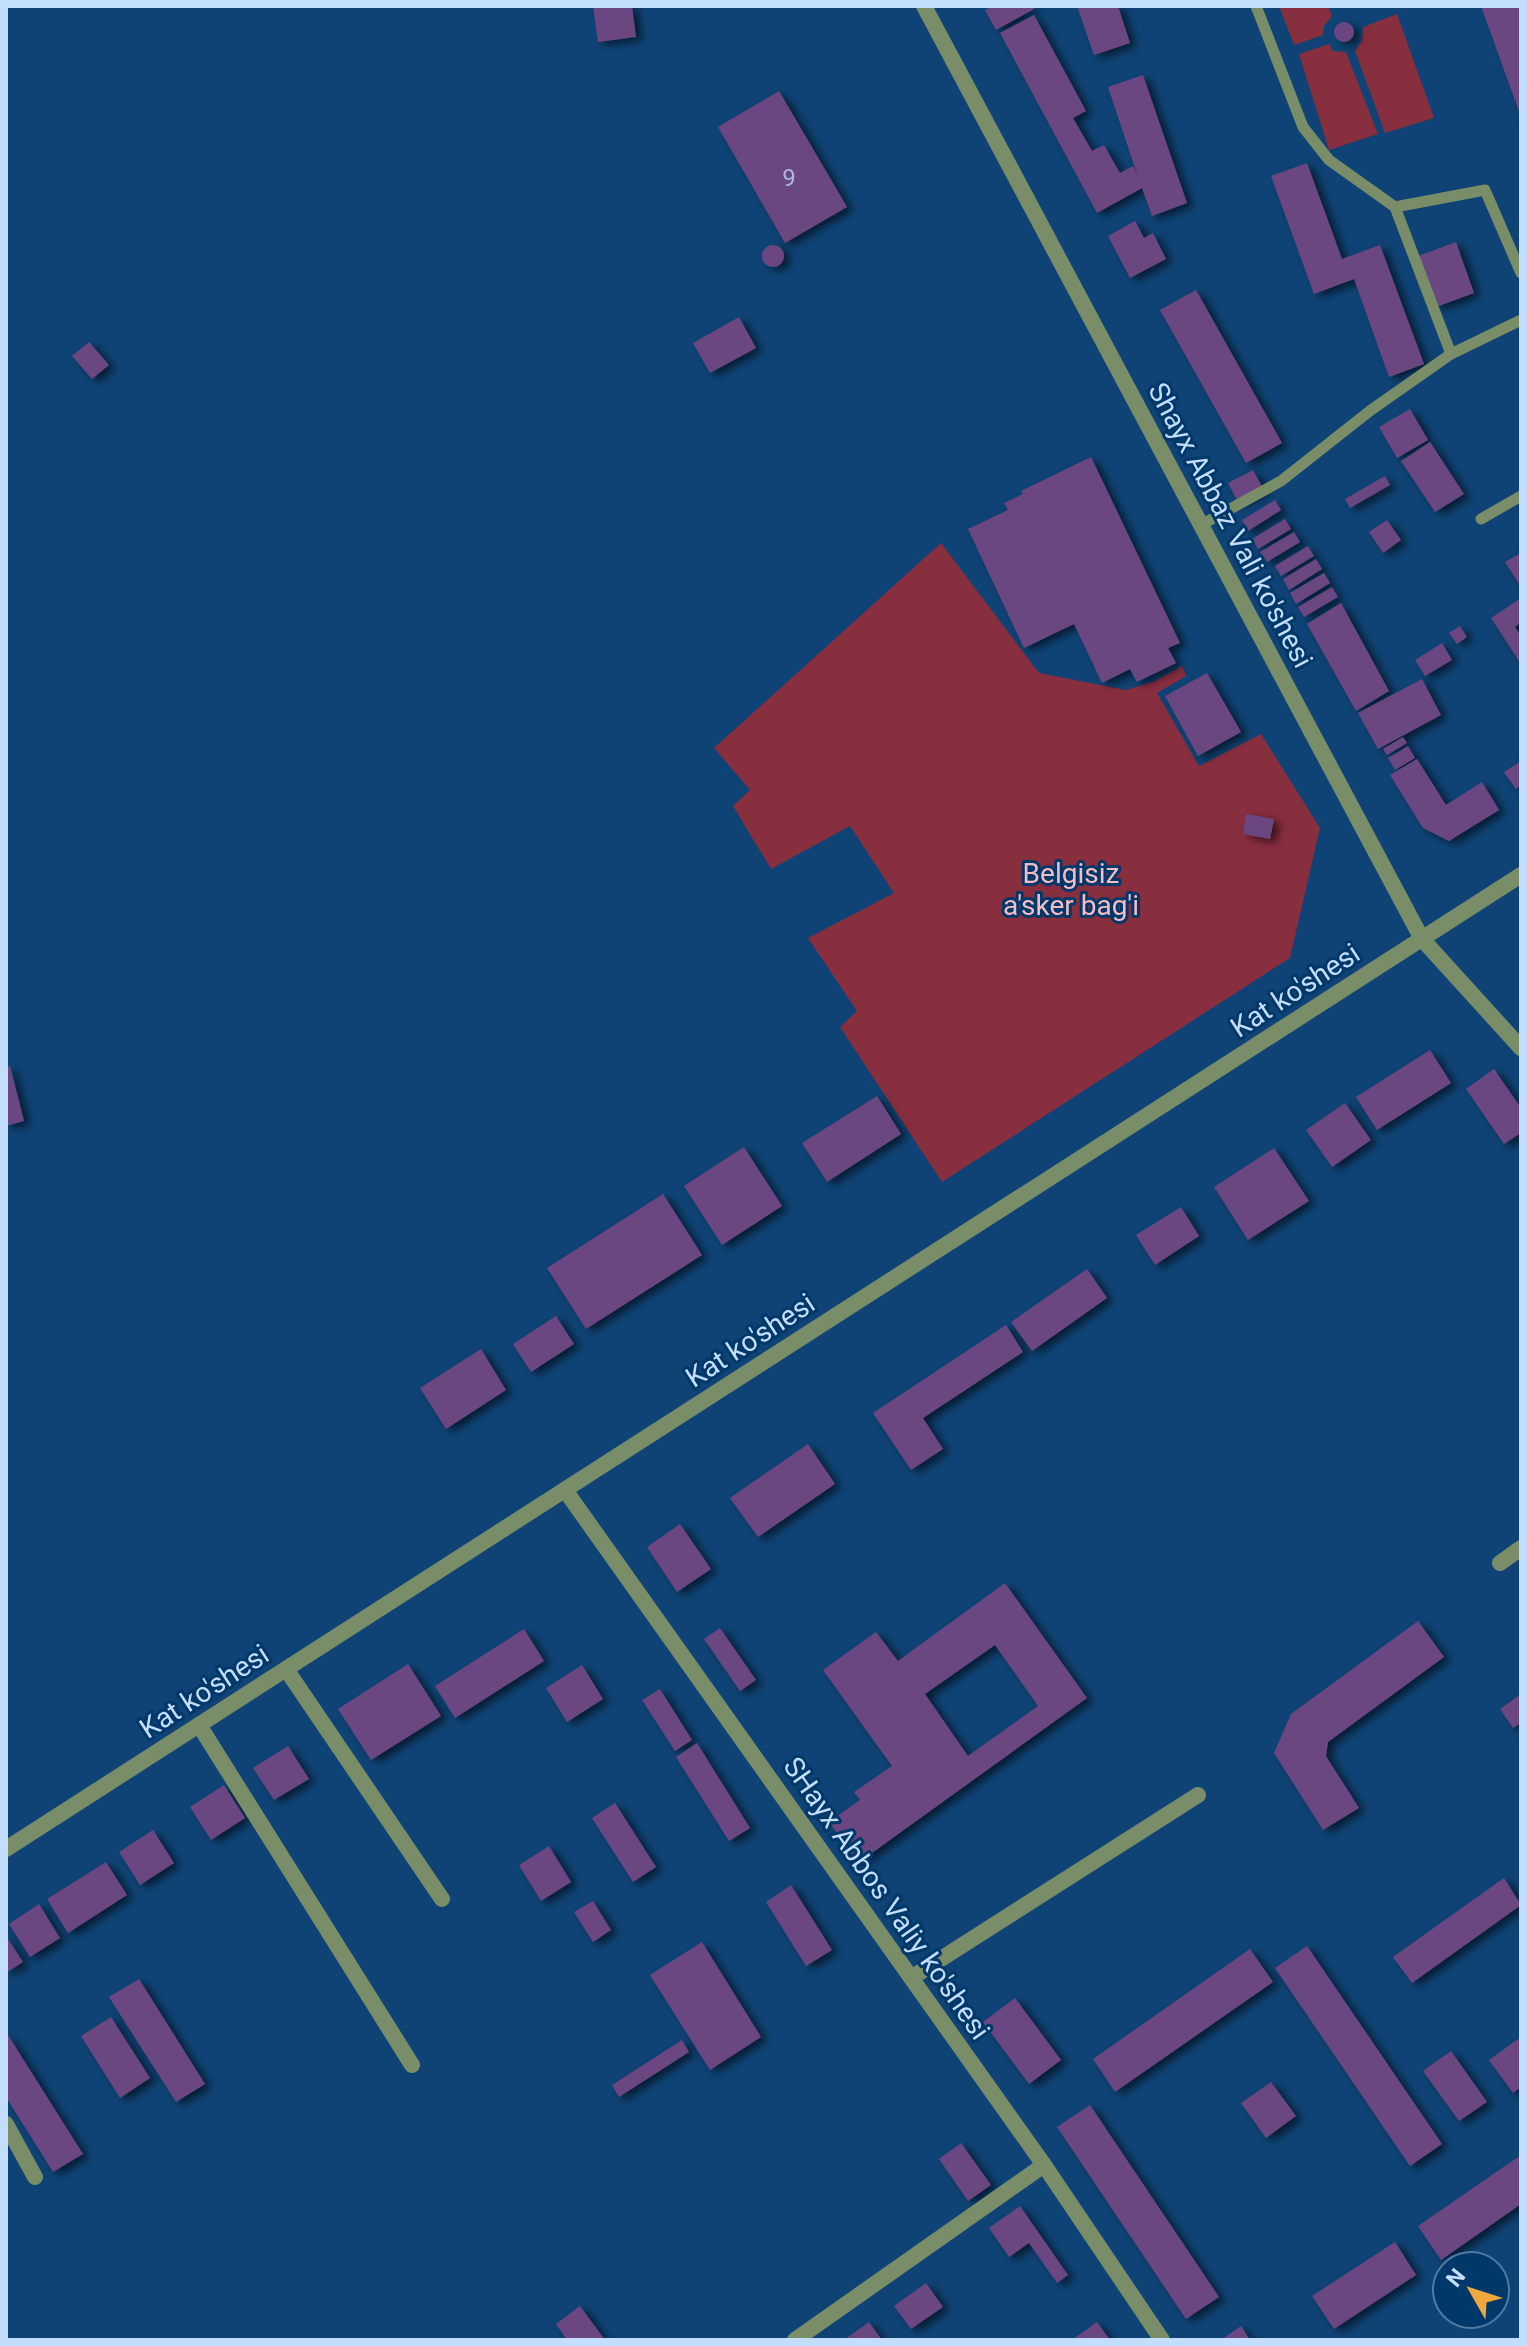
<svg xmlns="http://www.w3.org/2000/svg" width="1527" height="2346" font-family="Roboto,sans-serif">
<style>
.green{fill:#872e3f}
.building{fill:#6b4681;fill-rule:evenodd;filter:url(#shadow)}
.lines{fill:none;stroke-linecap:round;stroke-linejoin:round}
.service{stroke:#788d68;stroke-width:11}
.minor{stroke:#788d68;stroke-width:16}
.tertiary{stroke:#788d68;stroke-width:16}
.labels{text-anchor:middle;stroke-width:6;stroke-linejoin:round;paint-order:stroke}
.number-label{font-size:24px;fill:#adb8dd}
.street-label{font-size:28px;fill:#c3defc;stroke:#003869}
.park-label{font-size:28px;fill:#f5bdc3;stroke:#003869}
</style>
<defs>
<filter id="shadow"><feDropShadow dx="6" dy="3.5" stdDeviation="4" flood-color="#0009"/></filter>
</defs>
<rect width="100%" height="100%" fill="#0f4375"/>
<!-- green -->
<path class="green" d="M1279 6H1328L1332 16 1324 26 1323 35 1294 45Z
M1397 14 1434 118 1385 133 1355 51 1362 40 1363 27Z
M1329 44 1333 51 1346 52 1378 134 1329 150 1299 54Z
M941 543 1039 673 1126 690 1155 681 1182 666 1186 676 1157 693 1199 766 1261 734 1320 828 1290 958 942 1182 840 1027 857 1011 808 938 894 893 850 826 771 869 733 806 750 790 714 748Z"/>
<!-- building -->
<path class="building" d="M593 6H632L636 37 598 42Z
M993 6H1033L1034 9 996 30 985 10Z
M1077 6H1118L1130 43 1094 55Z
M1481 6H1521V117Z
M1034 15 1086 111 1073 118 1092 151 1104 145 1120 173 1133 166 1138 177 1108 87 1143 75 1187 203 1152 216 1142 188 1097 213 1000 33Z
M1334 32a10 10 0 1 1 20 0a10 10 0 1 1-20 0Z
M779 91 847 207 785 243 718 127Z
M1307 163 1342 259 1380 245 1424 364 1389 377 1354 279 1314 294 1271 176Z
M1135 221 1144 238 1153 233 1166 259 1130 278 1108 236Z
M1456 242 1474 293 1436 307 1418 256Z
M762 256a11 11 0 1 1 22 0a11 11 0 1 1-22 0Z
M1196 290 1282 443 1246 463 1160 310Z
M739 317 756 348 710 373 693 343Z
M89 342 109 365 92 379 72 356Z
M1410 409 1428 440 1397 458 1379 427Z
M1430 442 1464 494 1435 512 1401 461Z
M1091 457 1180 643 1168 648 1176 663 1137 682 1130 669 1102 683 1074 624 1024 648 968 529 1008 510 1004 503 1023 494 1021 491Z
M1253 470 1264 490 1239 504 1228 483Z
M1385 476 1390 485 1350 508 1345 499Z
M1275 500 1281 510 1248 531 1242 520Z
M1285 519 1291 529 1258 549 1252 539Z
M1387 520 1401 540 1383 553 1369 532Z
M1294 532 1300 542 1267 562 1260 552Z
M1308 546 1314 556 1281 576 1275 566Z
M1521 553V587L1505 562Z
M1316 559 1322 569 1289 590 1283 579Z
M1324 573 1330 583 1296 604 1290 593Z
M1332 587 1338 597 1304 617 1298 607Z
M1521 598V622L1515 627 1521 636V664L1491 618Z
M1341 603 1389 691 1356 711 1307 624Z
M1460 626 1467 637 1457 644 1449 633Z
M1442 643 1452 660 1425 676 1415 660Z
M1207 673 1241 732 1198 756 1165 696Z
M1422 679 1441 715 1378 749 1358 713Z
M1403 737 1407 743 1387 755 1383 749Z
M1408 746 1415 758 1395 770 1388 758Z
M1417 759 1446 805 1482 782 1499 810 1449 841 1423 828 1390 775Z
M1521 761V785L1516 789 1504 772Z
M1246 814 1274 819 1270 839 1243 834Z
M1430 1050 1451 1083 1377 1130 1356 1097Z
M10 1066 24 1121 6 1126V1067Z
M1494 1069 1521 1108V1133L1504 1144 1466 1089Z
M877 1096 901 1134 827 1182 802 1143Z
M1345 1103 1371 1140 1332 1167 1306 1130Z
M744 1147 782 1206 722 1245 684 1186Z
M1274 1148 1309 1201 1248 1240 1214 1187Z
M663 1194 702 1255 586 1329 547 1268Z
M1181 1207 1199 1236 1155 1265 1136 1235Z
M1087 1269 1107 1298 1032 1351 1011 1322Z
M556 1316 574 1344 531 1372 513 1344Z
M1006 1325 1023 1352 923 1418 943 1449 911 1470 873 1413Z
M481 1349 506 1390 446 1429 420 1388Z
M808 1444 835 1484 758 1537 730 1498Z
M680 1524 711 1569 677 1592 647 1547Z
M1005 1583 1087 1698 858 1863 829 1822 860 1800 854 1792 892 1766 823 1670 876 1632 898 1661ZM995 1645 1038 1706 968 1756 925 1694Z
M1418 1621 1444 1657 1328 1742 1326 1756 1359 1808 1323 1830 1274 1753 1291 1714Z
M720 1628 756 1680 740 1691 704 1639Z
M524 1629 544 1661 455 1718 435 1686Z
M408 1664 441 1716 371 1760 338 1709Z
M582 1665 603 1699 567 1722 546 1688Z
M660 1689 692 1740 675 1751 642 1700Z
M1521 1694V1723L1513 1728 1500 1709Z
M697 1743 750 1828 729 1841 676 1757Z
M288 1746 309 1779 274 1800 253 1768Z
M224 1785 245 1818 211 1840 190 1807Z
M615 1803 656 1867 633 1882 592 1818Z
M153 1830 174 1863 140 1885 119 1852Z
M549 1846 571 1882 541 1901 519 1865Z
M106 1862 127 1895 68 1933 47 1899Z
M1504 1878 1521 1905 1412 1983 1393 1957Z
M791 1885 832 1950 806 1966 766 1902Z
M593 1901 611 1930 593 1942 574 1912Z
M39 1904 60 1938 30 1957 9 1924Z
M6 1936 23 1962 6 1973Z
M702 1942 761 2037 710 2070 650 1975Z
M1307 1946 1442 2144 1410 2166 1275 1968Z
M1250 1949 1273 1982 1115 2092 1093 2059Z
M139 1979 205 2084 176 2102 109 1997Z
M1015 1998 1061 2060 1029 2084 983 2022Z
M111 2017 150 2078 120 2098 81 2036Z
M6 2032 83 2154 53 2172 6 2097Z
M1521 2037V2087L1513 2093 1489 2060Z
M682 2040 689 2052 619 2097 612 2085Z
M1451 2051 1487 2102 1459 2121 1423 2071Z
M1271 2082 1296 2116 1266 2138 1241 2103Z
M1090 2105 1219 2297 1186 2319 1057 2127Z
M961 2143 991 2185 968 2201 939 2159Z
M1521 2155V2204L1441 2260 1418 2226Z
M1020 2206 1068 2275 1057 2283 1029 2243 1009 2257 989 2228Z
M1395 2242 1416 2275 1334 2329 1312 2296Z
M926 2283 943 2307 911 2329 894 2306Z
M580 2306 605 2340H567L556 2324Z
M869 2322 882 2340H844Z
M1097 2322 1110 2340H1072Z
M1241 2326 1250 2340H1221Z"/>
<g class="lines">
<!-- service -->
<path class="service" d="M1256 6 1303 127 1329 160 1395 207 1485 190 1521 273
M1451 354 1521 320
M1481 519 1521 496
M1201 525 1281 481 1371 410 1451 354 1395 207"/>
<!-- minor -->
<path class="minor" d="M924 6 1422 939 1521 1048
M565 1490 1044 2165 1162 2340
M1500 1563 1521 1548
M286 1669 442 1899
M199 1725 412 2065
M911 1978 1198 1795
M6 2124 35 2177
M795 2340 1044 2165"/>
<!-- tertiary -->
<path class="tertiary" d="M6 1849 1521 875"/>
</g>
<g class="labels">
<!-- number labels -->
<g class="number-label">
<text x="789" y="186">9</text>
</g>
<!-- street labels -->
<g class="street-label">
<text transform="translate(1231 525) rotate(62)" y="10">Shayx Abbaz Vali ko'shesi</text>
<text transform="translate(1295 990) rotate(-33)" y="10">Kat ko'shesi</text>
<text transform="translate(750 1340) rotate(-33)" y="10">Kat ko'shesi</text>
<text transform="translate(204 1691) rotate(-33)" y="10">Kat ko'shesi</text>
<text transform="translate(887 1898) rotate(55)" y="10">SHayx Abbos Valiy ko'shesi</text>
</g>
<!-- park labels -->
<g class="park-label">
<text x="1071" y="883">Belgisiz<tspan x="1071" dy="32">a'sker bag'i</tspan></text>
</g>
</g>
<!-- border -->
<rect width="1527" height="2346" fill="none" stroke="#c3defc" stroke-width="16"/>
<!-- north arrow -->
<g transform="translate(1471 2290) rotate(309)"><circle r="38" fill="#003869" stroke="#4e7aa4" stroke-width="2"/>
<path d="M0-6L14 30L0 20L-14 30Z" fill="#efa73e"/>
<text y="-12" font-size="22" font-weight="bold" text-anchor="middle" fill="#c3defc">N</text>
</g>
</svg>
